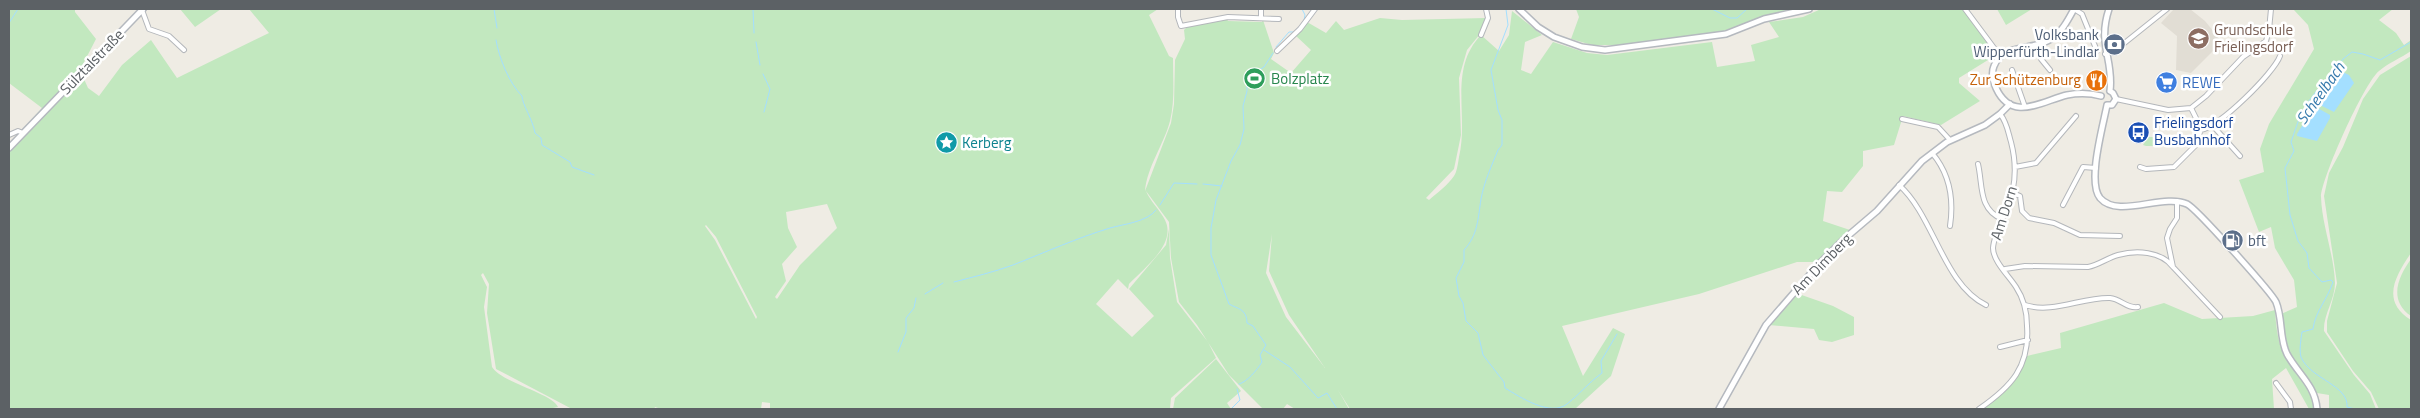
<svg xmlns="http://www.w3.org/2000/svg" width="2420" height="418" font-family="'Titillium Web',sans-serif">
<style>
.education{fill:#e1ddd4}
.green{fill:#c2e8bf;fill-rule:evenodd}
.water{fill:#a4dfff}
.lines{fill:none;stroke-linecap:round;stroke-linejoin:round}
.stream{stroke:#a4dfff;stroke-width:1}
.street-casing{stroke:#b4b7bb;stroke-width:6}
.secondary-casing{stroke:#b5b9bf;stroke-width:8}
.street{stroke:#fff;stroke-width:4}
.secondary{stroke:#fff;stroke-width:5}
.labels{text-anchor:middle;stroke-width:5;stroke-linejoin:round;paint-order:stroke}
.education-label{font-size:15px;fill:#785e54;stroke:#fff;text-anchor:start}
.service-label{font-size:15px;fill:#4e5e75;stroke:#fff;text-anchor:end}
.street-label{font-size:15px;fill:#5c6165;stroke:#fff}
.leisure-label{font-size:15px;fill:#27864d;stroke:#fff;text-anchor:start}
.food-label{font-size:15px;fill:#c56008;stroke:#fff;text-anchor:end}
.shop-label{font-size:15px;fill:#366cbe;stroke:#fff;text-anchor:start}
.transit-label{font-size:15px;fill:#164399;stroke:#fff;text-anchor:start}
.culture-label{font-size:15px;fill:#0d838f;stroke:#fff;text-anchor:start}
.water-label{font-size:16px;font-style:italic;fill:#387bad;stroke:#fff}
</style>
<rect width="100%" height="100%" fill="#efece4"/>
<!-- education -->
<path class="education" d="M2174 9H2190L2205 21 2222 42 2191 73 2176 70 2177 36 2161 23Z"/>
<!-- green -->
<path class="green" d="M9 9H75V12L96 39 80 70 88 88 99 96 122 65 151 40 177 78 269 33 249 9H1158L1149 15 1169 56 1173 58C1173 79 1175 101 1170 121 1164 144 1147 167 1145 191L1171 123 1174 104 1175 60 1185 39 1184 30 1188 26 1227 19 1228 21 1262 22 1263 20 1274 53 1271 59 1291 73 1311 50 1295 35 1307 22 1326 33 1336 21 1344 30 1380 18 1402 20 1486 18 1480 34 1467 50 1459 78 1461 135 1454 169 1426 198 1429 200C1437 193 1448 185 1454 176 1457 172 1458 163 1459 157 1469 116 1448 69 1481 35L1499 51 1509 35 1512 11 1542 35 1525 42 1521 70 1531 74 1553 42 1587 53 1607 55 1712 42 1717 67 1755 61 1751 45 1779 37 1769 22 1803 17 1821 9H1963L1996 55 1959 78V83L1980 101 1941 125 1903 116 1894 145 1863 151V166L1842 192 1827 191 1823 221 1850 230 1818 262H1797L1699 294 1562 326 1583 376 1613 328 1625 334 1611 376 1575 409H1350L1338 390 1349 409H1295L1287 404 1283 409H1263L1229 375 1197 325 1179 302 1171 258 1169 222 1146 191C1150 201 1160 210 1165 220 1177 244 1144 268 1129 284L1128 289 1118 279 1096 304 1132 337 1154 316 1129 289 1166 245 1169 229 1170 258 1177 302 1208 342 1216 358 1171 398 1170 409H770V403L762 402 761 409H661L655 407 654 409H572L496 369 487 313 489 284 483 273 481 275 487 287 484 307 492 367C502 383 552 393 558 407L548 409H9V144L42 108 9 83ZM827 204 837 228 800 265 777 299 775 297 786 281 782 264 797 247 788 228 786 212ZM706 225 716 237 757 317 756 319 715 240 705 226ZM1272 234 1269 271 1289 315 1325 368 1286 317 1266 273Z
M180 9H221L195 27Z
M1576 9H1804L1767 15 1721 32 1622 45H1592L1571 39 1579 17Z
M1997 9H2032L2006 25Z
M2293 9H2393L2379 20 2396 33 2404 45 2411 40V51C2401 58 2388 63 2379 71 2364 83 2321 179 2321 197 2322 226 2334 254 2335 283 2335 300 2323 315 2324 331L2354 375 2370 394 2376 409H2329V395L2317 393 2288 350 2281 314 2297 307 2294 280 2275 248 2271 227 2259 232 2239 180 2264 172 2260 149 2269 124 2314 49 2308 25Z
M2411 56V253C2396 275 2380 301 2411 320V409H2379L2371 392 2353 371 2327 332V321L2337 283 2324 196 2329 173 2343 147 2363 99 2380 75Z
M2148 137H2167V146H2146L2143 145Z
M2411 259V316C2388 300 2398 277 2411 259Z
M1796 293 1833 306 1854 317V335L1832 342 1819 340 1814 329 1769 325Z
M2164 303 2202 319 2253 316 2275 310C2276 324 2277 339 2283 352 2292 372 2313 385 2314 409H2309L2286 368 2272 379 2274 409H1980L2014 379 2027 356 2061 348 2060 333Z
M1216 359 1241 391 1227 403 1231 409H1173L1175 398Z"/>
<!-- water -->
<path class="water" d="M2343 72 2349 75 2354 83 2334 112 2316 103V100Z
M2314 106 2330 115V118L2317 141 2297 136V134Z"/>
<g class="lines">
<!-- stream -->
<path class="stream" d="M494 9 497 28
M753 9 754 33
M1302 9 1305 15 1304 20
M1506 9 1508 25 1491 70 1498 110 1502 120V145L1498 150C1492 165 1484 182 1481 199 1478 218 1478 235 1464 250V262L1456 278 1459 296 1463 303 1466 321 1478 333 1483 355 1504 382 1505 388C1520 397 1550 417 1567 404 1579 395 1589 382 1602 373L1601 361 1617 334
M1712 9 1730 18H1737L1747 9
M9 23 18 9
M496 40C499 58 509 83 522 96 522 104 533 120 535 133L541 138 542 145 570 162 572 167 594 175
M756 42 760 65
M1276 47 1289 32H1294L1301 25
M763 74 770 89 764 112
M1203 184 1222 186
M1160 205 1174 183 1197 184
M954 282C973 277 994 272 1013 265 1046 252 1077 238 1110 228 1124 224 1147 222 1156 210
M925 294 943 283
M1264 350 1290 367 1318 398 1327 393 1337 409
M898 352 906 332V318L914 308 916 298
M1239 384C1247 382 1257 370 1262 362L1260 355 1266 345 1253 326 1247 323C1247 309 1238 309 1229 304L1211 255V228L1216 200 1231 161 1240 145 1244 129 1243 106 1247 91V81L1259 73V70L1264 67 1273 53
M1231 409 1240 400 1237 389
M2355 409 2347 407C2349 385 2310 379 2301 357 2299 350 2301 339 2302 332L2313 329C2315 312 2328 298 2333 282L2331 280 2322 282 2309 268 2307 253 2298 241 2290 215 2285 168 2294 151 2291 142 2299 119 2308 102 2322 84 2329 80 2343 59 2352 52 2363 54 2380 60 2411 42"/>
<defs>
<path id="street" d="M1178 9V17L1181 26 1228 17 1279 19
M1261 9V18
M1965 9 2000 56
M2074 9 2082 14 2097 51
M142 10 149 29 169 36 184 50
M1481 35 1488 18 1486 9
M2036 46 2041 59 2050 70
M1277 51 1300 29 1315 9
M2105 54 2117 49 2167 9
M2012 70 2025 107
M2116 99 2168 110 2191 108 2206 96 2243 57 2266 41 2269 30 2271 9
M1902 119 1938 127 1950 140
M2213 126 2240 156
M2201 130C2218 128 2274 73 2280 56
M9 135 18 131 23 133
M1932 153C1950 174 1954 199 1950 226
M1978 164C1983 185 1978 209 2002 219
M2015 167 2036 163 2076 116
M2140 167 2146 169 2174 167 2197 144 2201 128 2191 108
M1899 185C1934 216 1943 284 1986 305
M2013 193 2020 196 2022 211 2029 218 2054 223 2080 235 2120 236
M2177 201V218L2170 229 2167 238 2173 267 2220 317
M2063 205 2083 167 2096 168
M2005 269 2025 266 2088 267C2099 265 2107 258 2118 255 2136 250 2161 251 2173 267
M2025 305C2053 314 2082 297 2110 298 2121 299 2127 309 2138 307
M2000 347 2028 340
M2276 383 2290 402 2291 409
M1979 409C2011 387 2030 367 2027 326 2027 311 2024 299 2016 287 2009 276 1993 261 1993 248 1994 235 2002 220 2007 208 2016 187 2017 165 2011 142 2008 132 2007 122 2000 114"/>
<path id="secondary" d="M1519 9 1538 27 1554 37 1582 47 1605 50 1726 34 1764 19 1809 9
M2074 9C2068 20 2062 32 2051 39 2034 51 2003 43 1994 66 1991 73 1993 81 1996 88 2012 123 2042 101 2067 95 2078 93 2090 93 2101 96
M2109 9C2097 45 2114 59 2110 91
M2107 105C2103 126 2087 182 2100 198 2118 219 2163 193 2187 204 2196 208 2271 292 2276 302 2283 319 2279 338 2287 354 2298 374 2315 385 2317 409
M2107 105H2112L2116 99 2113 93 2110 91
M9 148 143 9
M1719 409 1766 325 1819 264 1843 240 1877 211 1922 161 1947 142 1985 125 2000 114 2010 104"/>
</defs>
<!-- street casing -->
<use href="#street" class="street-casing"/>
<!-- secondary casing -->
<use href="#secondary" class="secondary-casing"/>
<!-- street -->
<use href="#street" class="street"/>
<!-- secondary -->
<use href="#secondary" class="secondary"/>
</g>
<!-- icons -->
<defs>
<symbol id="school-disc" viewBox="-11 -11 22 22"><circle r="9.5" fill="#8d6e63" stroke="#fff"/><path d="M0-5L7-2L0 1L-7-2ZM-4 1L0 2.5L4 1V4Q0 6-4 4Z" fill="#fff"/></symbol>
<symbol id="bank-disc" viewBox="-11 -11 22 22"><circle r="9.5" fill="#5c6f8a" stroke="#fff"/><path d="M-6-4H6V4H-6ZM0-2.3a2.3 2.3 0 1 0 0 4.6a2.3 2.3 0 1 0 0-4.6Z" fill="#fff"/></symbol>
<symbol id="stadium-disc" viewBox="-11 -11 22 22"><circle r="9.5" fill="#2e9e5b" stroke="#fff"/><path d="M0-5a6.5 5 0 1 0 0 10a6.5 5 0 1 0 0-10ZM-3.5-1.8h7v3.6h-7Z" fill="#fff"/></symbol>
<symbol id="restaurant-disc" viewBox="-11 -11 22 22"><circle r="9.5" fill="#e8710a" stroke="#fff"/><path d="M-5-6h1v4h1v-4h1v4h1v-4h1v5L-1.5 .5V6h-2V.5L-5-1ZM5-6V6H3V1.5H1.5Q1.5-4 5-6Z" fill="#fff"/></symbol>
<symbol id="supermarket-disc" viewBox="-11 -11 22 22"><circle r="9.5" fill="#3f7fe0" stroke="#fff"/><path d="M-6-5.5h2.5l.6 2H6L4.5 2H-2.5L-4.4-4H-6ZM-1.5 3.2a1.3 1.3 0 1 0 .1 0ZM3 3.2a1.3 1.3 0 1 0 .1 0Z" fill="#fff"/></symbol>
<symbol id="bus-disc" viewBox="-11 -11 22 22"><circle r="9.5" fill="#1a4fb4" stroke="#fff"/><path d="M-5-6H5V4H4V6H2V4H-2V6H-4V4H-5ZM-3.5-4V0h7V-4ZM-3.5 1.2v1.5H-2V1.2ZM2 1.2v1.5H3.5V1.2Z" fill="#fff"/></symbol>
<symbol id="sight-disc" viewBox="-11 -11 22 22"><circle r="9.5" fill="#0f9aa8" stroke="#fff"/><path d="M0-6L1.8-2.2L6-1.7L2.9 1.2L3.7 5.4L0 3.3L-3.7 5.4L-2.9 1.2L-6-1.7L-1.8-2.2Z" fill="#fff"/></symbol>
<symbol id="fuel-disc" viewBox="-11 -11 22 22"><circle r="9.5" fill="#5c6f8a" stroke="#fff"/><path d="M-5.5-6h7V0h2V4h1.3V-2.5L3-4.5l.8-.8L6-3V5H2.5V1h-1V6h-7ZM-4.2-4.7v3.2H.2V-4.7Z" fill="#fff"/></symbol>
</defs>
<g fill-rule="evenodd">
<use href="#school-disc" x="2186" y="26" width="25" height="25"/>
<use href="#bank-disc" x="2102" y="32" width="25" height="25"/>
<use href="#stadium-disc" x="1242" y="66" width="25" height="25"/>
<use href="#restaurant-disc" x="2084" y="68" width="25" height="25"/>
<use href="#supermarket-disc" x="2154" y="70" width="25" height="25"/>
<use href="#bus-disc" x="2126" y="120" width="25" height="25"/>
<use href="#sight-disc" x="934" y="130" width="25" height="25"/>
<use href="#fuel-disc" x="2220" y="228" width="25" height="25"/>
</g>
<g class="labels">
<!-- education labels -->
<g class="education-label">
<text x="2214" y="35">Grundschule<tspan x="2214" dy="17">Frielingsdorf</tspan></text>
</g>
<!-- service labels -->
<g class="service-label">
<text x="2099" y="40">Volksbank<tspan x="2099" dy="17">Wipperfürth-Lindlar</tspan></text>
<text x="2248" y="246" text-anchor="start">bft</text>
</g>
<!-- street labels -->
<g class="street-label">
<text transform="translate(92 62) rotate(-46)" y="5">Sülztalstraße</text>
<text transform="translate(2004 213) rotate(-72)" y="5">Am Dorn</text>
<text transform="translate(1822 264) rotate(-46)" y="5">Am Dimberg</text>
</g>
<!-- leisure labels -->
<g class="leisure-label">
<text x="1271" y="84">Bolzplatz</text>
</g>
<!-- food labels -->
<g class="food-label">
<text x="2081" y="85">Zur Schützenburg</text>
</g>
<!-- shop labels -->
<g class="shop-label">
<text x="2182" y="88">REWE</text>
</g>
<!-- transit labels -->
<g class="transit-label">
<text x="2154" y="128">Frielingsdorf<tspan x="2154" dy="17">Busbahnhof</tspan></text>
</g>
<!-- culture labels -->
<g class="culture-label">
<text x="962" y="148">Kerberg</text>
</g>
<!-- water labels -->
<g class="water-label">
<text transform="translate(2320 93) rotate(-55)" y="6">Scheelbach</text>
</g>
</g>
<!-- border -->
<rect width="2420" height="418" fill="none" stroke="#5c6165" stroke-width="20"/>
</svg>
